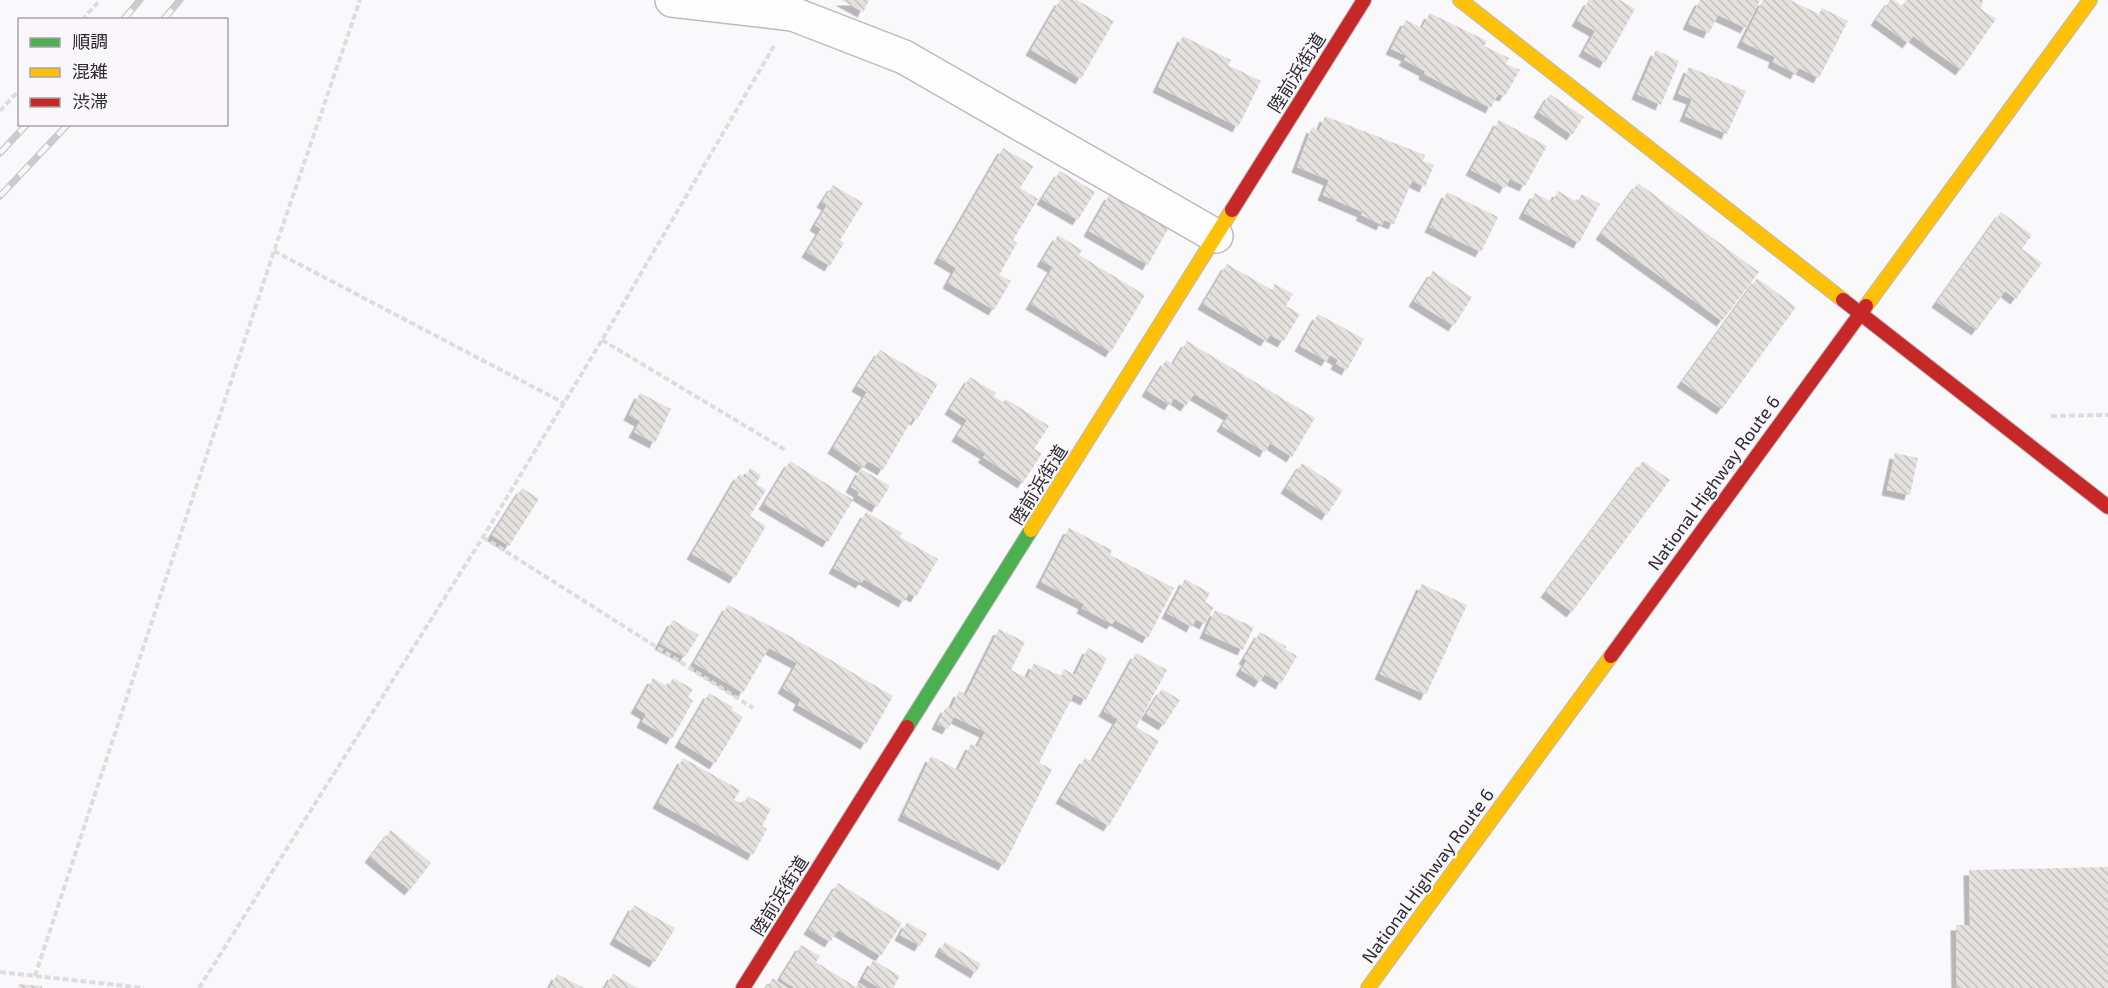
<svg xmlns="http://www.w3.org/2000/svg" width="2108" height="988" font-family="'Exo 2','Noto Sans JP',sans-serif">
<style>
.building{fill:url(#building-back-hatch);filter:url(#shadow)}
.lines{fill:none;stroke-linecap:round;stroke-linejoin:round}
.street-casing{stroke:#bcbbc0;stroke-width:36}
.fast-casing{stroke:#bcbbc0;stroke-width:16}
.slow-casing{stroke:#bcbbc0;stroke-width:16}
.jam-casing{stroke:#bcbbc0;stroke-width:16}
.path{stroke:#ddddde;stroke-width:4;stroke-dasharray:6 3;stroke-linecap:butt}
.street{stroke:#fefefe;stroke-width:33}
.fast{stroke:#4caf50;stroke-width:14}
.slow{stroke:#ffc107;stroke-width:14}
.jam{stroke:#c62828;stroke-width:14}
.rail-casing{stroke:#cbcacc;stroke-width:7}
.rail{stroke:#f9f7fc;stroke-width:4.5;stroke-dasharray:14;stroke-linecap:butt}
.labels{text-anchor:middle;stroke-width:4.5;stroke-linejoin:round;paint-order:stroke}
.street-label{font-size:18px;fill:#2b2932;stroke:#f9f7fc}
</style>
<defs>
<pattern id="building-back-hatch" width="6" height="6" patternUnits="userSpaceOnUse" patternTransform="scale(1.5)"><rect width="6" height="6" fill="#e5e1df"/><path d="M-1 5l2 2M0 0l6 6M5-1l2 2" fill="none" stroke="#c5c1c0"/></pattern>
<filter id="shadow"><feDropShadow dx="-5.5" dy="5.5" stdDeviation="0" flood-color="#0004"/></filter>
</defs>
<rect width="100%" height="100%" fill="#f9f8fb"/>
<!-- building -->
<path class="building" d="M841 0H869L863 12Z
M1060 0H1077L1114 21 1081 79 1031 50Z
M1589 0H1620L1635 9 1605 63 1584 51 1595 31 1577 21Z
M1700 0H1760L1746 28 1718 15 1709 33 1688 24Z
M1763 0H1790L1819 14 1822 8 1848 21 1819 78 1799 68 1796 74 1773 62 1775 57 1742 42Z
M1890 0H1894L1902 6 1906 0H1983L1981 9 1996 19 1961 70 1913 36 1908 43 1876 20Z
M1430 13 1487 41 1484 46 1509 58 1506 64 1520 70 1505 96 1498 94 1491 108 1424 74 1425 71 1404 60 1407 56 1391 49 1406 20 1422 28Z
M1183 36 1231 60 1228 65 1261 81 1238 127 1158 87Z
M1656 50 1679 61 1661 105 1637 94Z
M1689 67 1746 91 1727 134 1685 116 1692 99 1678 94Z
M1550 94 1584 117 1572 135 1539 112Z
M1325 116 1425 155 1423 161 1434 165 1425 187 1412 181 1394 224 1384 220 1382 225 1361 215 1363 212 1323 195 1329 180 1297 167 1312 127 1319 131Z
M1499 120 1547 146 1525 186 1510 179 1505 188 1471 170Z
M1003 148 1034 166 1020 188 1038 199 1013 240 1017 243 999 275 1011 281 994 310 948 283 956 268 939 258Z
M1060 171 1095 192 1078 220 1042 199Z
M1638 183 1759 272 1722 321 1601 234Z
M833 185 863 203 840 240 844 243 830 266 807 252 821 229 815 225 827 205 822 202Z
M1558 191 1577 202 1582 194 1600 204 1579 243 1524 213 1535 193 1552 202Z
M1447 192 1498 217 1481 252 1430 227Z
M1110 194 1169 227 1148 265 1089 231Z
M2001 212 2032 235 2022 249 2042 263 2016 299 2005 291 1977 330 1937 302Z
M1058 235 1082 250 1079 255 1145 295 1111 352 1031 304 1053 267 1042 261Z
M1227 264 1272 290 1275 284 1293 294 1286 306 1300 314 1283 342 1270 335 1266 341 1203 304Z
M1433 271 1472 297 1454 326 1414 301Z
M1757 278 1796 307 1722 409 1682 382Z
M1318 314 1364 339 1347 370 1336 364 1338 360 1330 355 1327 361 1300 346Z
M1187 341 1315 418 1292 457 1270 443 1265 452 1222 426 1229 415 1194 394 1186 406 1174 398 1170 405 1147 391 1166 360 1173 364Z
M880 350 938 384 917 420 913 418 883 470 868 461 863 468 833 448 867 392 857 386Z
M970 377 996 393 994 396 1003 402 1006 399 1049 426 1034 449 1042 453 1023 483 983 457 986 454 957 436 967 420 950 409Z
M640 393 671 409 655 443 634 432 640 421 629 415Z
M1895 453 1918 458 1910 495 1887 490Z
M790 461 853 500 828 542 764 504Z
M1643 461 1670 480 1572 612 1546 592Z
M1302 463 1343 490 1327 515 1286 488Z
M750 468 761 475 756 484 766 490 750 516 766 526 735 578 692 554 739 474 745 478Z
M861 469 890 486 877 507 858 495 859 492 851 487Z
M522 488 539 499 509 546 492 535Z
M866 512 902 533 900 537 938 559 916 597 909 593 904 602 864 579 861 583 834 568Z
M1069 528 1112 550 1110 555 1174 588 1148 638 1115 620 1112 624 1082 608 1084 604 1041 582Z
M1185 579 1210 593 1205 602 1214 607 1205 624 1196 619 1192 627 1167 613Z
M1422 584 1467 605 1426 695 1380 674Z
M728 605 786 634 893 696 866 744 798 705 801 699 783 688 797 663 769 648 743 693 694 663Z
M1215 610 1254 627 1243 650 1205 633Z
M673 620 699 635 685 657 660 644Z
M999 629 1025 642 1011 670 1027 678 1034 663 1061 676 1064 669 1075 675 1088 648 1107 658 1086 700 1074 694 1039 763 1052 769 1004 865 903 815 931 756 958 770 971 744 977 747 985 732 954 717 948 729 937 724 946 707 951 709 959 691 966 695Z
M1260 632 1287 647 1285 649 1297 656 1281 684 1265 674 1260 682 1241 670 1247 660 1244 659Z
M1136 653 1167 670 1136 727 1159 741 1109 826 1061 798 1085 758 1092 762 1118 719 1104 711Z
M653 678 668 687 673 678 693 689 688 697 693 701 672 739 642 722 646 714 636 708Z
M1162 689 1180 700 1164 725 1146 714Z
M709 693 733 707 732 710 743 717 715 764 680 742Z
M683 758 740 790 734 800 743 804 748 796 771 809 762 826 767 829 753 855 658 803Z
M391 830 431 863 410 890 370 857Z
M2108 867V988H1957L1956 925H1970L1969 870Z
M838 883 902 923 881 956 838 930 830 942 809 929Z
M634 905 675 928 655 962 615 939Z
M907 922 927 934 920 946 900 935Z
M945 942 981 964 976 973 940 951Z
M801 945 820 956 816 962 856 987 859 983 867 988H795L780 979Z
M873 960 900 976 893 988H880L863 978Z
M557 974 584 988H550Z
M613 974 637 988H605Z
M773 978 788 988H766Z
M19 984 42 986V988H18Z"/>
<g class="lines">
<defs>
<path id="street" d="M672 0 793 14 904 57 1216 236"/>
<path id="fast" d="M907 727 1031 530"/>
<path id="slow" d="M1460 0 1843 300
M1866 306 2090 0
M1031 530 1232 210
M1368 988 1611 656"/>
<path id="jam" d="M1232 210 1364 0
M1843 300 2108 507
M1611 656 1866 306
M743 988 907 727"/>
</defs>
<!-- street casing -->
<use href="#street" class="street-casing"/>
<!-- fast casing -->
<use href="#fast" class="fast-casing"/>
<!-- slow casing -->
<use href="#slow" class="slow-casing"/>
<!-- jam casing -->
<use href="#jam" class="jam-casing"/>
<!-- path -->
<path class="path" d="M82 20 100 0
M0 111 20 89
M274 251 564 403
M602 340 787 451
M2051 416 2108 415
M483 537 753 708
M0 972 144 988
M35 976 274 251 360 0
M199 988 483 537 602 340 774 46"/>
<!-- street -->
<use href="#street" class="street"/>
<!-- fast -->
<use href="#fast" class="fast"/>
<!-- slow -->
<use href="#slow" class="slow"/>
<!-- jam -->
<use href="#jam" class="jam"/>
<defs>
<path id="rail" d="M123 20 140 0
M163 20 180 0
M0 153 27 124
M0 196 68 124"/>
</defs>
<!-- rail casing -->
<use href="#rail" class="rail-casing"/>
<!-- rail -->
<use href="#rail" class="rail"/>
</g>
<g class="labels">
<!-- street labels -->
<g class="street-label">
<text transform="translate(1297 73) rotate(-58)" y="6">陸前浜街道</text>
<text transform="translate(1714 483) rotate(-54)" y="6">National Highway Route 6</text>
<text transform="translate(1039 485) rotate(-58)" y="6">陸前浜街道</text>
<text transform="translate(1428 876) rotate(-54)" y="6">National Highway Route 6</text>
<text transform="translate(780 896) rotate(-58)" y="6">陸前浜街道</text>
</g>
</g>
<!-- legend -->
<rect x="18" y="18" width="210" height="108" fill="#f9f7fc" stroke="#a7a5ab" stroke-width="1.5"/>
<rect x="30" y="38" width="30" height="9" fill="#4caf50" stroke="#a7a5ab" stroke-width="1.5"/>
<text x="72" y="48" font-size="18" fill="#2b2932">順調</text>
<rect x="30" y="68" width="30" height="9" fill="#ffc107" stroke="#a7a5ab" stroke-width="1.5"/>
<text x="72" y="78" font-size="18" fill="#2b2932">混雑</text>
<rect x="30" y="98" width="30" height="9" fill="#c62828" stroke="#a7a5ab" stroke-width="1.5"/>
<text x="72" y="108" font-size="18" fill="#2b2932">渋滞</text>
</svg>
